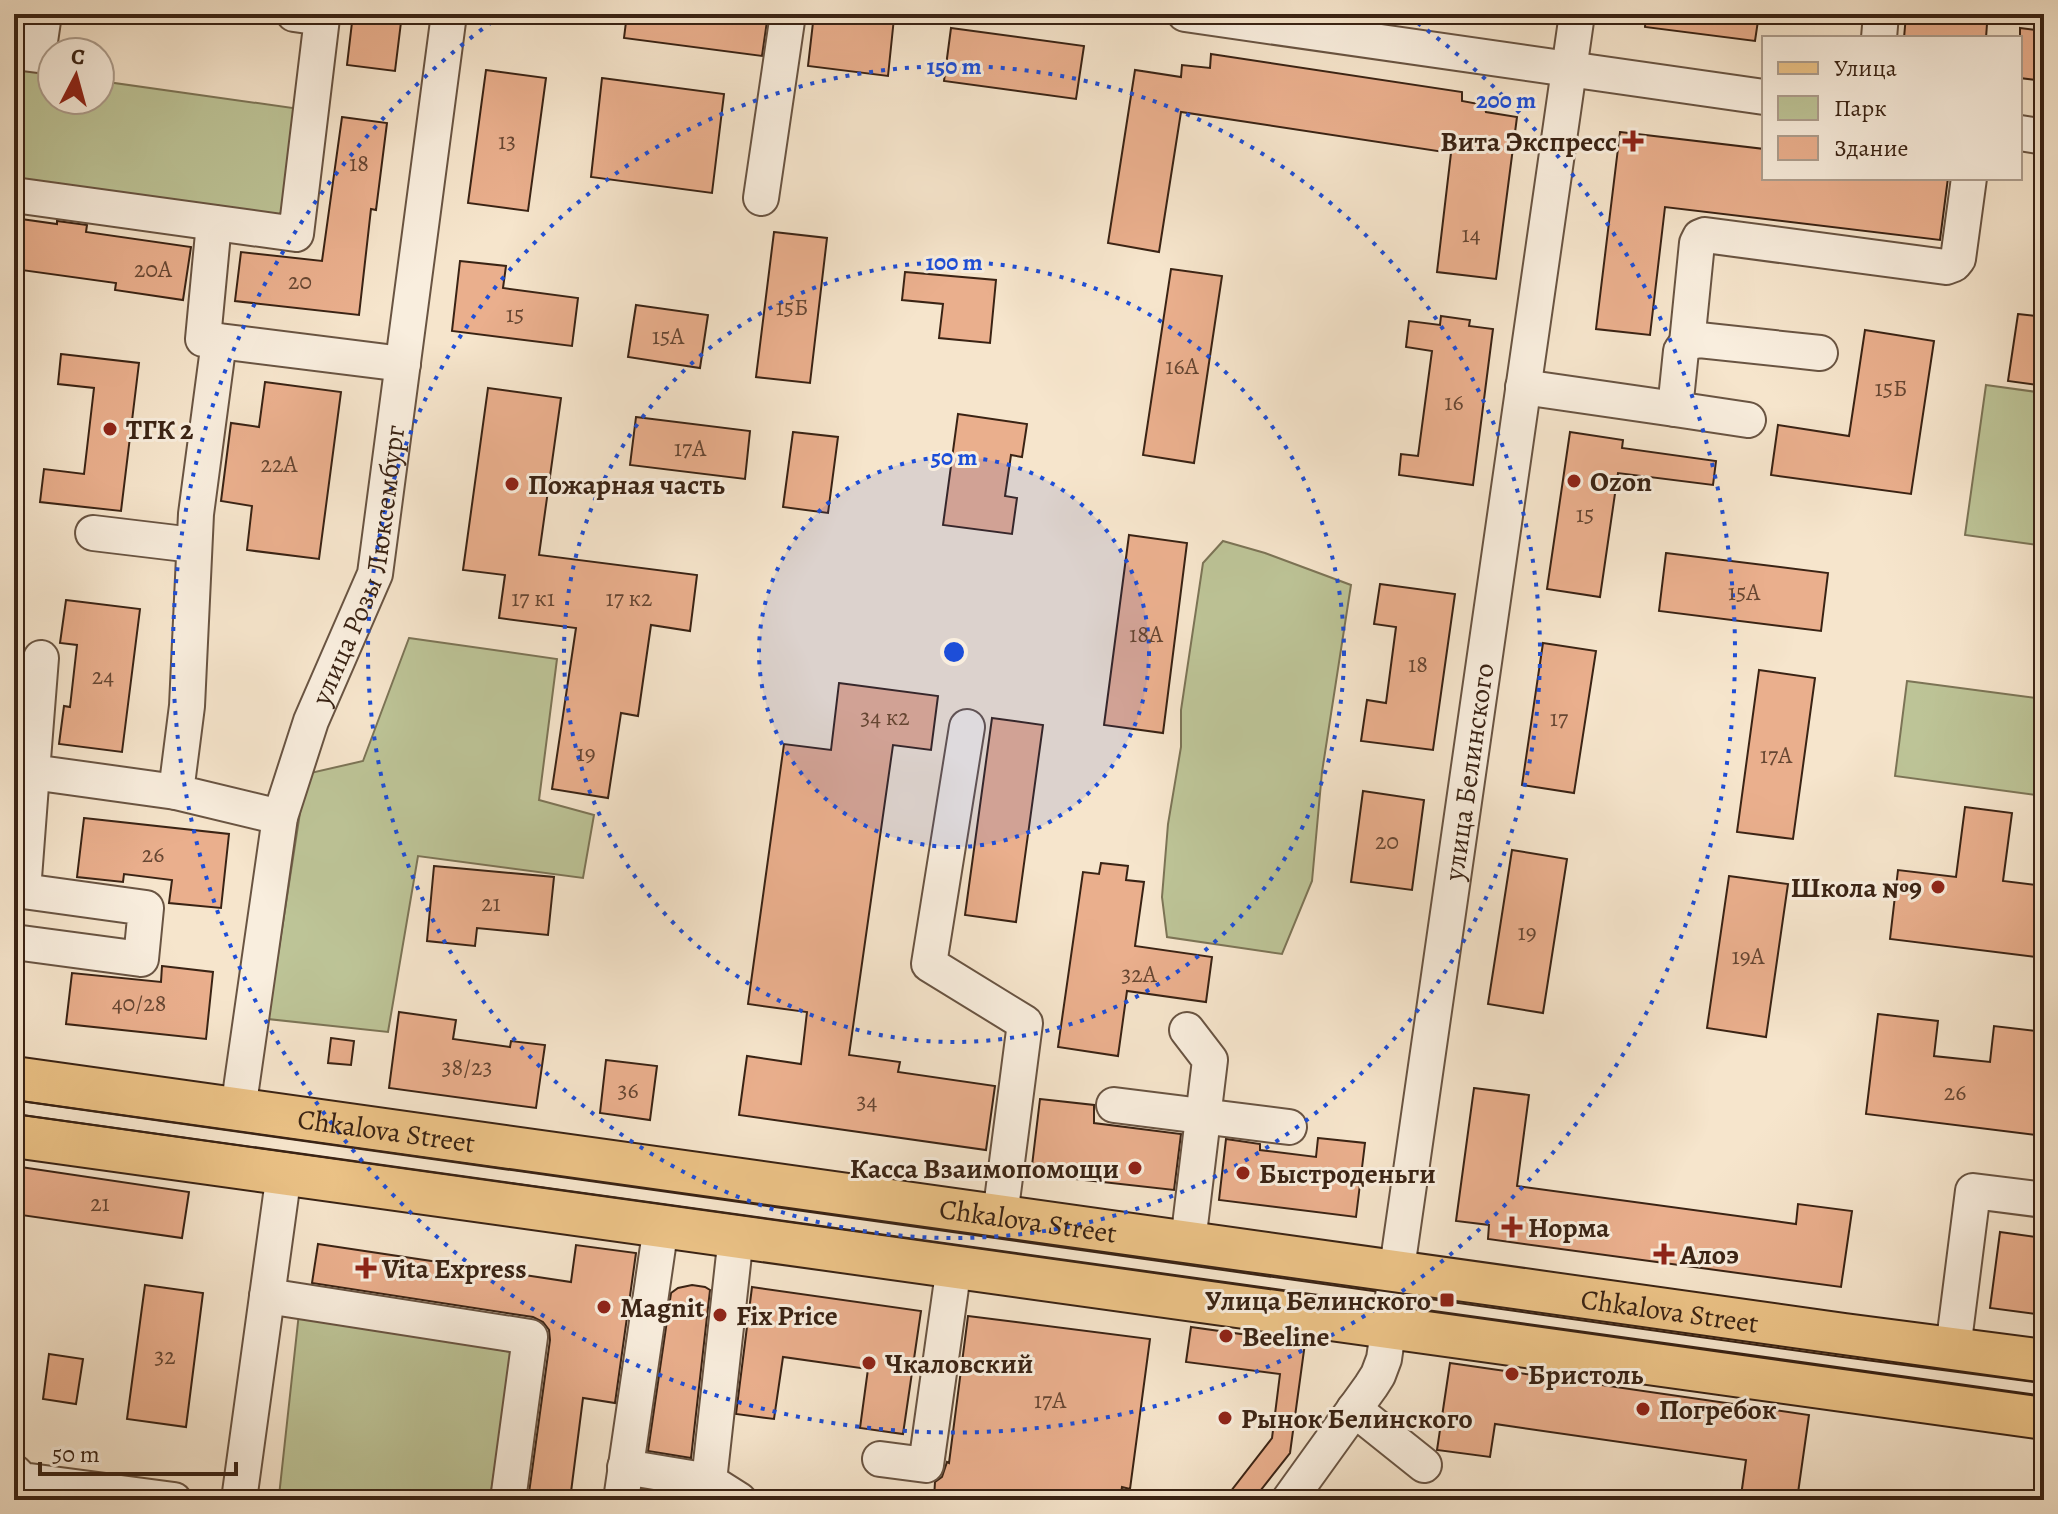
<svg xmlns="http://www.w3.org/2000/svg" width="2058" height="1514" font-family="Alegreya,serif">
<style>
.green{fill:#bdc497;stroke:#7c7456;stroke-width:2}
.building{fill:#eaaf8d;stroke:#3a2314;stroke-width:2}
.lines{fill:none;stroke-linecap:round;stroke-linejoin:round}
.minor-casing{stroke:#695442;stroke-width:38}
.major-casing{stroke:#3a2314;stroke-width:46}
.minor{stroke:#f9eede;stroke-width:34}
.major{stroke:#ebc286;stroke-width:42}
.tram{stroke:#3a2314;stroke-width:2}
.ring{fill:none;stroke:#1d4ed8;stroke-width:4;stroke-dasharray:4 8}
.poi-dot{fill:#8f2418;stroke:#f9eede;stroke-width:3}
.labels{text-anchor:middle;stroke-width:6;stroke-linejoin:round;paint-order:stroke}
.number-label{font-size:24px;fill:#664632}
.poi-label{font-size:28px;font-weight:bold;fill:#3a2314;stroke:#f9eede;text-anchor:start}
.street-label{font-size:28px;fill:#3a2314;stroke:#f9eede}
.centre{fill:#1d4ed8;stroke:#f9eede;stroke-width:4}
.ring-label{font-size:24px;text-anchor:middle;font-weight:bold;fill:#1d4ed8;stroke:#f9eede;stroke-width:6;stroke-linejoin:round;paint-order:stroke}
</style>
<rect width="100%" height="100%" fill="#f6e5cc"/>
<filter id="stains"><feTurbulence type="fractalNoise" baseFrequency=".0025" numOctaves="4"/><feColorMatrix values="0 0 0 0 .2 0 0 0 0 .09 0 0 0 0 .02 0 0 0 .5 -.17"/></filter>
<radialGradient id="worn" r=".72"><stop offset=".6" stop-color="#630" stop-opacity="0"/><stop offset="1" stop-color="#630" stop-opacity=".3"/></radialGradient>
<!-- green -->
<path class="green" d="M14 66 52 72V100H100V81L328 113 310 235 14 195Z
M1986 385 2044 393V546L1965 535Z
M1223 541 1265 553 1351 585 1322 772 1312 881 1282 954 1167 937 1162 897 1168 824 1181 747V710L1203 563Z
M409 638 557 659 539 800 594 815 583 878 418 856 388 1032 268 1019 306 774 363 761Z
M1907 681 2044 699V796L1895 776Z
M299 1313 512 1352 490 1500H284L279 1496Z"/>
<!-- building -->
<path class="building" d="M353 14H402L395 71 347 65Z
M627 14H768L762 56 624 38Z
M814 14H860L894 18 888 76 808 66Z
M1646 14H1759L1755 41 1645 27Z
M1906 15 1987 24 1986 38H1904Z
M951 28 1084 46 1076 99 944 81Z
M2020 28 2044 31V81L2020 78Z
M1211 54 1462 92V101L1484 105 1486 112 1517 117 1496 279 1437 272 1451 153 1181 112 1159 252 1108 243 1135 70 1181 77 1182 65 1210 68Z
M486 70 546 78 528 211 468 203Z
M602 78 724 94 712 193 591 177Z
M342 117 387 123 376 210 371 209 359 315 235 301 241 252 322 261Z
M1620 132 1764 149V178H1948L1940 240 1665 207 1650 335 1596 329Z
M14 218 57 224V221L87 225 86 232 191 247 183 300 115 290 116 283 14 269Z
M774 232 827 238 810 383 756 377Z
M460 261 506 266 503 288 578 298 572 346 452 331Z
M1171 269 1222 276 1194 463 1143 455Z
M905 272 996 280 990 343 939 338 943 304 902 300Z
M636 305 708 315 700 368 628 357Z
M2018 314 2044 317V375L2039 374 2038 385 2008 381Z
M1441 316 1470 320 1469 326 1493 329 1473 485 1399 475 1401 454 1418 456 1432 351 1406 347 1409 321 1440 325Z
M1865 330 1934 341 1911 494 1771 475 1778 425 1849 436Z
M61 354 139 363 121 511 40 502 44 469 84 474 94 388 58 384Z
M265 382 341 392 319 559 247 550 252 506 221 501 231 423 259 427Z
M488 388 561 398 539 555 697 575 690 631 651 625 638 716 621 713 608 798 552 789 576 628 499 618 505 575 463 570Z
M958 414 1027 424 1022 457 1011 455 1005 496 1017 498 1012 534 943 525Z
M636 417 750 431 745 479 630 465Z
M793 432 838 437 828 513 783 507Z
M1570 432 1623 440 1622 448 1716 461 1713 485 1618 473 1600 597 1547 589Z
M1129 535 1187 543 1163 733 1104 725Z
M1666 553 1828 573 1821 631 1659 611Z
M1380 584 1455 594 1433 750 1361 741 1367 700 1386 703 1396 627 1374 624Z
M66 600 140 609 122 752 59 744 64 706 70 707 77 645 60 643Z
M1543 643 1596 651 1574 793 1522 785Z
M1759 670 1815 678 1793 839 1737 832Z
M839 683 938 696 931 750 893 745 849 1055 900 1062 898 1072 995 1086 986 1150 739 1115 747 1056 801 1064 807 1012 748 1004 784 744 831 750Z
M992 718 1043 725 1016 922 965 915Z
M1363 791 1424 800 1412 890 1351 882Z
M1965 807 2012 813 2003 881 2044 886V958L1890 939 1898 870 1956 877Z
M84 818 229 834 221 908 169 903 172 880 124 874 123 882 77 877Z
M1512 850 1567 859 1543 1013 1488 1004Z
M1101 863 1128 866 1126 880 1144 882 1135 946 1212 957 1206 1002 1127 991 1118 1056 1058 1047 1083 872 1099 874Z
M434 866 554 877 548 935 477 928 475 946 427 941Z
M1729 876 1788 884 1766 1037 1707 1028Z
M162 966 213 972 206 1039 66 1024 72 973 161 982Z
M399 1012 456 1020 453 1039 510 1047 511 1041 545 1045 536 1108 389 1088Z
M1878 1014 1938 1021 1934 1056 1990 1062 1994 1026 2044 1032V1070L2036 1135 1866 1114Z
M331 1038 354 1041 351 1065 328 1063Z
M606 1060 657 1066 650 1120 600 1113Z
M1474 1088 1529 1095 1517 1186 1796 1224 1798 1204 1852 1211 1841 1287 1488 1239 1489 1225 1456 1221Z
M1040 1099 1094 1105V1123L1181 1134 1174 1190 1031 1174Z
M1318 1138 1365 1143 1356 1217 1219 1200 1226 1139 1260 1144V1150L1316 1157Z
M14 1166 189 1192 182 1238 14 1214Z
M2000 1232 2044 1238V1315L1990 1308Z
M318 1244 571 1282 576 1245 636 1253 615 1403 583 1398 570 1500H528L550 1340 549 1330 543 1322 533 1317 312 1283Z
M145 1285 203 1293 186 1427 127 1419Z
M692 1285 705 1287 710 1290 691 1458 648 1451 671 1293 678 1288Z
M752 1287 921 1311 903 1434 860 1428 868 1369 783 1357 774 1419 736 1414Z
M968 1316 1150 1339 1130 1489 1122 1487 1120 1500H950L934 1498 935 1482 942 1477 947 1462 949 1463Z
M1191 1327 1305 1343 1290 1453 1253 1500H1224L1272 1438 1280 1374 1186 1362Z
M49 1354 83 1359 76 1404 43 1399Z
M1450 1363 1809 1415 1797 1500H1771L1741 1496 1746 1460 1495 1424 1490 1457 1437 1450Z"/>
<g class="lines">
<defs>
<g id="minor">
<path d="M1185 14 1764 97"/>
<path d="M1879 38 1881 14"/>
<path d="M14 52 38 55 44 14"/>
<path d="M2020 133 2044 137"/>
<path d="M14 195 296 234 322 18 294 14"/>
<path d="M761 198 788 14"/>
<path d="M214 223 203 339 403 364"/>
<path d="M219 341 196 514 187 706 176 792 280 817"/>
<path d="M1687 343 1697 243 1700 237 1705 235 1946 267 1954 264 1958 259 1969 178"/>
<path d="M1523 387 1675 409"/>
<path d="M1748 420 1675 409 1681 351 1687 343 1699 340 1820 353"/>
<path d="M93 533 193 545"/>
<path d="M41 658 32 772 176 792"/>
<path d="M967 727 929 964 1025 1023 1000 1216"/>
<path d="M14 770 32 772 23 891 146 908 141 959 14 942"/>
<path d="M1187 1030 1210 1060 1188 1242"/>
<path d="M1114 1105 1289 1127"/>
<path id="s1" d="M238 1110 280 817 311 721 375 574 449 14"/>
<path d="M267 1296 530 1337 508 1500"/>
<path d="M1953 1349 1973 1191 2044 1200"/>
<path d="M1354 1409 1424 1465"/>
<path d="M880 1459 926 1465 954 1266"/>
<path d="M625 1467 709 1481 739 1500"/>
<path d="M14 1472 22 1480 174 1500"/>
<path d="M709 1481 736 1236"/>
<path d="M239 1500 284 1173"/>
<path d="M621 1500 661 1226"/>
<path id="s2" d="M1289 1500 1371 1386 1378 1375 1384 1359 1577 14"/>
</g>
<g id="major">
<path id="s3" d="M14 1078 1844 1335 2044 1361"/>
<path d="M14 1136 2044 1418"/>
</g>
</defs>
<!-- minor casing -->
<use href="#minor" class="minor-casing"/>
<!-- major casing -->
<use href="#major" class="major-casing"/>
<!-- minor -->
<use href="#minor" class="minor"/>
<!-- major -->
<use href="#major" class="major"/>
<!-- tram -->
<path class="tram" d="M14 1100 2044 1383
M14 1114 2044 1397"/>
</g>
<!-- distance rings -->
<circle cx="954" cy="652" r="195" fill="#1d4ed8" fill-opacity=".12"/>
<g class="ring">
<circle cx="954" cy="652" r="195"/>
<circle cx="954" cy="652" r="390"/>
<circle cx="954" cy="652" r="586"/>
<path d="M1408 16A781 781 0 1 1 500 16"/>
</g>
<!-- markers -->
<g class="poi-dot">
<path d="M1629 129h8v8h8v8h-8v8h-8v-8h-8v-8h8z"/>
<circle cx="110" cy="429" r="8"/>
<circle cx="1574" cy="481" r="8"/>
<circle cx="512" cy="484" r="8"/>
<circle cx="1938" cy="887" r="8"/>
<circle cx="1135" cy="1168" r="8"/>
<circle cx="1243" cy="1173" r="8"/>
<path d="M1508 1215h8v8h8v8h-8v8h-8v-8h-8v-8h8z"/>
<path d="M1660 1242h8v8h8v8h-8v8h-8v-8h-8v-8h8z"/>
<path d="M362 1256h8v8h8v8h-8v8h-8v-8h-8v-8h8z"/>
<rect x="1439" y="1292" width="16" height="16" rx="4"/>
<circle cx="604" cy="1307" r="8"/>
<circle cx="720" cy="1315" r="8"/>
<circle cx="1226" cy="1336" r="8"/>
<circle cx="869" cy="1363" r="8"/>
<circle cx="1512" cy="1374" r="8"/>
<circle cx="1643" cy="1409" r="8"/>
<circle cx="1225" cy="1418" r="8"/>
</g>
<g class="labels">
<!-- number labels -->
<g class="number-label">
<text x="507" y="149">13</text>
<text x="359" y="171">18</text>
<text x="1471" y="242">14</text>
<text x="153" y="277">20А</text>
<text x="300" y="289">20</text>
<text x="792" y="315">15Б</text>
<text x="515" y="322">15</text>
<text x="668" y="344">15А</text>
<text x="1182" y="374">16А</text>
<text x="1891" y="396">15Б</text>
<text x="1454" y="410">16</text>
<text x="690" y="456">17А</text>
<text x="279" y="472">22А</text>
<text x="1585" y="522">15</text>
<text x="1744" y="600">15А</text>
<text x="533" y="606">17 к1</text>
<text x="629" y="606">17 к2</text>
<text x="1146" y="642">18А</text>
<text x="1418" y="672">18</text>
<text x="103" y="684">24</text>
<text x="885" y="725">34 к2</text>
<text x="1559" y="726">17</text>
<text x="586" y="761">19</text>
<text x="1776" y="763">17А</text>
<text x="1387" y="849">20</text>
<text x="153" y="862">26</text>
<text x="491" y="911">21</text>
<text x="1527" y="940">19</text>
<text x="1748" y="964">19А</text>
<text x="1139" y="982">32А</text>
<text x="139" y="1011">40/28</text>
<text x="467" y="1075">38/23</text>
<text x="628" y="1098">36</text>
<text x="1955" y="1100">26</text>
<text x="867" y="1109">34</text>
<text x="100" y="1211">21</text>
<text x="165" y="1364">32</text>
<text x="1050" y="1408">17А</text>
</g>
<!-- poi labels -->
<g class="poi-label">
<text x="1617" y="151" text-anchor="end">Вита Экспресс</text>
<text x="126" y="439">ТГК 2</text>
<text x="1590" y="491">Ozon</text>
<text x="528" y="494">Пожарная часть</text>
<text x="1922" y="897" text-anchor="end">Школа №9</text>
<text x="1119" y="1178" text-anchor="end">Касса Взаимопомощи</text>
<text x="1259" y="1183">Быстроденьги</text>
<text x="1528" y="1237">Норма</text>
<text x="1680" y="1264">Алоэ</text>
<text x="382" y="1278">Vita Express</text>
<text x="1431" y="1310" text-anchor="end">Улица Белинского</text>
<text x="620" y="1317">Magnit</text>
<text x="736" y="1325">Fix Price</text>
<text x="1242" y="1346">Beeline</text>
<text x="885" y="1373">Чкаловский</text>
<text x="1528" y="1384">Бристоль</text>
<text x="1659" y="1419">Погребок</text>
<text x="1241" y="1428">Рынок Белинского</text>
</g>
<!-- street labels -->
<g class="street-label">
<text dy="10" stroke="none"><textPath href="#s1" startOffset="562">улица Розы Люксембург</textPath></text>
<text dy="10" stroke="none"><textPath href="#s2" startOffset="764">улица Белинского</textPath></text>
<text dy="10" stroke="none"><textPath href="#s3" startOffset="376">Chkalova Street</textPath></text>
<text dy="10" stroke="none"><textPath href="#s3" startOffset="1024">Chkalova Street</textPath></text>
<text dy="10" stroke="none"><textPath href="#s3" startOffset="1672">Chkalova Street</textPath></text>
</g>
</g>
<circle cx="954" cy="652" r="12" class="centre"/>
<g class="ring-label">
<text x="954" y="74">150 m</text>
<text x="1506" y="108">200 m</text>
<text x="954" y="270">100 m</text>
<text x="954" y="465">50 m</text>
</g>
<!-- margin -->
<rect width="2058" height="1514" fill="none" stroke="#f6e5cc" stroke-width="48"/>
<rect x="16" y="16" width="2026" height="1482" fill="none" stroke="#3a2314" stroke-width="4"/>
<rect x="24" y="24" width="2010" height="1466" fill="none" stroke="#3a2314" stroke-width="2"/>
<!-- legend -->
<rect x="1762" y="36" width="260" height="144" fill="#f9eede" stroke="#ad9d8d" stroke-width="2"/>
<rect x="1778" y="62" width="40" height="12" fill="#ebc286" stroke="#ad9d8d" stroke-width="2"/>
<text x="1834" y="76" font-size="24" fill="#3a2314">Улица</text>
<rect x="1778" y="96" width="40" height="24" fill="#bdc497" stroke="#ad9d8d" stroke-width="2"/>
<text x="1834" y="116" font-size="24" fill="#3a2314">Парк</text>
<rect x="1778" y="136" width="40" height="24" fill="#eaaf8d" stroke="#ad9d8d" stroke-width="2"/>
<text x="1834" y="156" font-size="24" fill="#3a2314">Здание</text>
<!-- north arrow -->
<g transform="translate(76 76) rotate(6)"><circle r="38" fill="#f9eede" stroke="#ad9d8d" stroke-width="2"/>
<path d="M0-6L14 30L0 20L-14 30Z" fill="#8f2418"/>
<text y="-12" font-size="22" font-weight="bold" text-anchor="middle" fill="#3a2314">С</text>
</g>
<!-- scale -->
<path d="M40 1462v12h196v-12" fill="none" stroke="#3a2314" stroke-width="4"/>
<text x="52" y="1462" font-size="24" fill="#3a2314" stroke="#f9eede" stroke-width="6" paint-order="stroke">50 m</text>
<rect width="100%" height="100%" filter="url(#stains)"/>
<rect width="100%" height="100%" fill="url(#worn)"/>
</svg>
